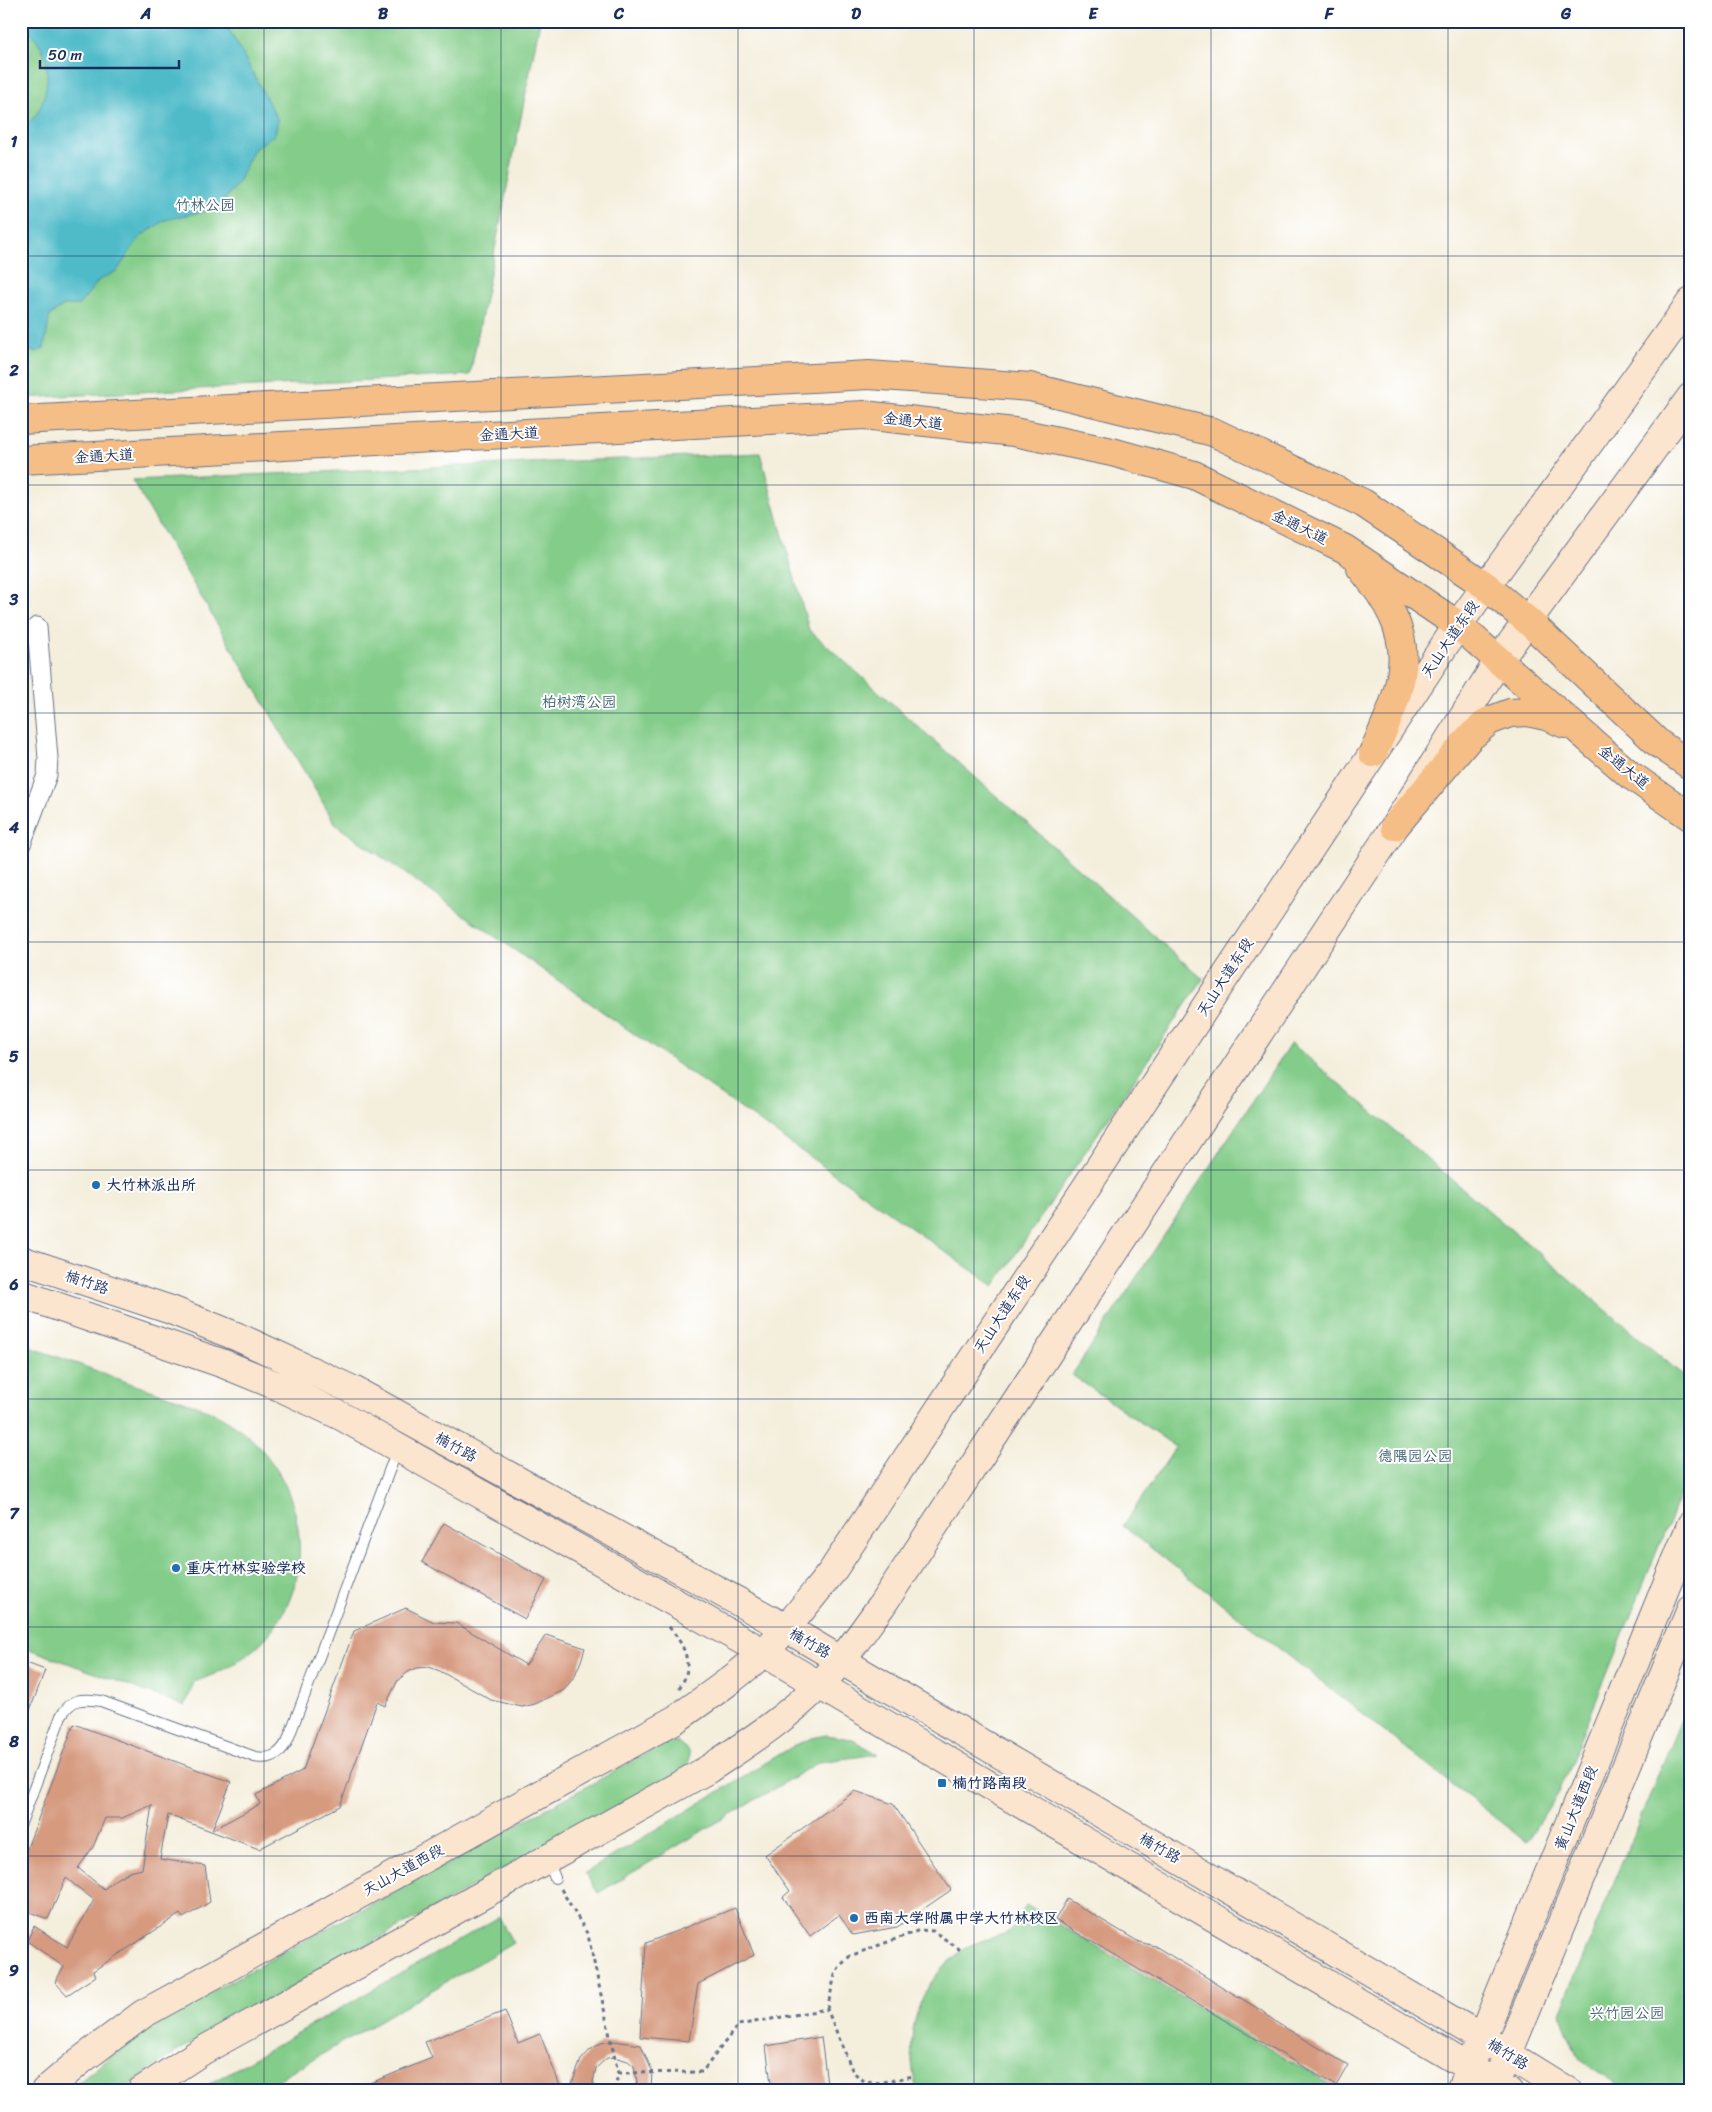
<svg xmlns="http://www.w3.org/2000/svg" width="1712" height="2112" font-family="Sriracha,'LXGW WenKai TC',sans-serif">
<style>
.green{fill:#83cc89;stroke:#4f7e74}
.water{fill:#4fbbc9;stroke:#357594}
.building{fill:#d69a7f;fill-rule:evenodd}
.lines{fill:none;stroke-linecap:round;stroke-linejoin:round}
.lane-casing{stroke:#67728a;stroke-width:12}
.street-casing{stroke:#67728a;stroke-width:21}
.secondary-casing{stroke:#67728a;stroke-width:30}
.primary-casing{stroke:#67728a;stroke-width:30}
.path{stroke:#67728a;stroke-width:3;stroke-dasharray:4 4;stroke-linecap:butt}
.lane{stroke:#fff;stroke-width:10}
.street{stroke:#fff;stroke-width:19}
.secondary{stroke:#fbe5cf;stroke-width:28}
.primary{stroke:#f5be86;stroke-width:28}
.grid{fill:none;stroke:#1b2f5e;stroke-width:1;stroke-opacity:0.55}
.poi-dot{fill:#1f6fb2;stroke:#fff;stroke-width:2}
.labels{text-anchor:middle;stroke-width:4;stroke-linejoin:round;paint-order:stroke}
.park-label{font-size:15px;fill:#3a5e6b;stroke:#fff}
.street-label{font-size:15px;fill:#1b2f5e;stroke:#fff}
.poi-label{font-size:15px;font-weight:bold;fill:#1b2f5e;stroke:#fff;text-anchor:start}
.neatline{fill:none;stroke:#1b2f5e;stroke-width:2}
.grid-label{font-size:16px;text-anchor:middle;font-weight:bold;fill:#1b2f5e}
</style>
<rect width="100%" height="100%" fill="#fff"/>
<filter id="ink" filterUnits="userSpaceOnUse"><feTurbulence type="fractalNoise" baseFrequency=".02" numOctaves="2"/><feDisplacementMap in="SourceGraphic" scale="10" xChannelSelector="R" yChannelSelector="G"/><feConvolveMatrix kernelMatrix="1 2 1 2 8 2 1 2 1" color-interpolation-filters="sRGB"/></filter>
<filter id="wash" filterUnits="userSpaceOnUse"><feTurbulence type="fractalNoise" baseFrequency=".0096" numOctaves="4" result="noise"/><feDisplacementMap in="SourceGraphic" scale="20" xChannelSelector="R" yChannelSelector="G"/><feGaussianBlur stdDeviation="1.12" result="paint"/><feColorMatrix in="noise" values="0 0 0 0 0 0 0 0 0 0 0 0 0 0 0 0 0 1.4 0 .05"/><feComposite in="paint" operator="in"/></filter>
<g filter="url(#wash)">
<rect width="100%" height="100%" fill="#f4eedc"/>
<!-- green -->
<path class="green" d="M21 21H540L470 375 21 398Z
M760 453 809 630 1203 979 994 1286 336 825 132 480Z
M1291 1043 1691 1382V1467L1560 1790 1526 1842 1123 1526 1176 1447 1072 1375Z
M21 1344C59 1357 97 1371 135 1385 160 1393 186 1401 210 1411 275 1441 311 1511 296 1580 283 1634 244 1665 194 1682L185 1706 21 1646Z
M1691 1695V2091H1626L1578 2059 1560 2013Z
M826 1735 851 1739 878 1754 819 1762 598 1893 585 1873 795 1745 812 1738Z
M670 1741C686 1743 693 1752 687 1768L196 2040 165 2059 121 2091H68L125 2045 187 2005Z
M1026 1905 1341 2091H917C902 2033 918 1977 971 1945 980 1940 1005 1935 1010 1931 1016 1925 1021 1913 1026 1905Z
M499 1917 513 1943 259 2091H197Z"/>
<!-- water -->
<path class="water" d="M21 21H223L235 40 278 120 275 134 254 149 237 184 218 208 165 220 140 237 117 271 99 280 79 305H65L50 315 44 348 36 352 21 349V128C46 117 53 72 42 49 37 38 28 31 21 21Z"/>
<g id="blocks">
<!-- building -->
<path class="building" d="M444 1523 546 1580 525 1619 422 1562Z
M406 1608 434 1622 456 1623 526 1665 546 1635 585 1648 581 1661 575 1675 564 1690 535 1704 522 1707 491 1700 440 1671 429 1667 417 1668 408 1672 398 1680 385 1706 377 1702 340 1806 259 1849 168 1815 160 1859 205 1866 210 1902 183 1918 180 1914 93 1971 96 1976 67 1995 55 1982 64 1967 27 1941 34 1926 67 1947 94 1900 66 1878 48 1919 21 1909V1864L74 1724 231 1782 212 1830 260 1804 256 1795 303 1770 354 1631ZM152 1805 142 1869 129 1872 116 1879 104 1889 78 1868 93 1847 105 1818H122Z
M21 1661 45 1670 23 1729H21Z
M855 1791 893 1804 951 1890 897 1927 853 1935 839 1915 810 1936 783 1897 790 1891 765 1855Z
M1067 1899 1139 1942 1155 1946 1262 2011 1277 2023 1348 2065 1336 2086 1055 1920Z
M735 1908 754 1955 698 1984 689 2041 640 2037 646 1943Z
M505 2011 518 2043 540 2034 562 2091H351L432 2058 425 2042Z
M821 2037 828 2091H772L766 2046Z
M614 2041 641 2045 652 2071 651 2091H635L637 2081 634 2066 628 2061 614 2057 607 2058 596 2068 593 2082 595 2091H569L581 2060 590 2050 601 2043Z"/>
</g>
</g>
<g filter="url(#ink)">
<use href="#blocks" fill-opacity="0" stroke="#67728a" stroke-width="1"/>
<g class="lines">
<defs>
<path id="lane" d="M21 627H37
M21 1823 61 1716C72 1698 81 1698 101 1701L255 1757C271 1760 279 1755 287 1742L397 1450
M548 1861 555 1878"/>
<path id="street" d="M21 844 47 775 48 758 37 627"/>
<path id="secondary" d="M21 1260 171 1310 238 1337 353 1390 786 1628 1482 2038 1567 2091
M21 1294 224 1364 280 1387 341 1416 763 1652 1509 2091
M1501 2071 1691 1609
M45 2091 80 2061 143 2014 676 1719C706 1698 737 1677 764 1652 788 1628 809 1600 831 1573L1458 625 1691 302
M141 2091 202 2051 707 1770C746 1744 787 1718 820 1684 844 1660 862 1632 882 1605L1395 826 1499 660 1691 397
M1460 2091 1691 1525"/>
<path id="primary" d="M21 420 869 375 1030 387 1213 432 1363 503 1486 586 1528 621 1658 743 1691 766
M21 460 864 415 1014 432 1112 452 1194 475 1345 549 1458 625 1629 774 1691 817
M1361 568C1420 639 1409 674 1373 753
M1395 826 1469 738 1489 721 1510 713 1528 712 1546 716 1565 724"/>
</defs>
<!-- lane casing -->
<use href="#lane" class="lane-casing"/>
<!-- street casing -->
<use href="#street" class="street-casing"/>
<!-- secondary casing -->
<use href="#secondary" class="secondary-casing"/>
<!-- primary casing -->
<use href="#primary" class="primary-casing"/>
<!-- path -->
<path class="path" d="M669 1627C685 1645 695 1667 679 1688
M561 1889 588 1935 618 2073 615 2091
M827 2009 835 1975 840 1966 850 1956 920 1930 933 1931 962 1951
M618 2073 702 2072 738 2025 827 2009 853 2072 864 2081 879 2083 913 2076"/>
<!-- lane -->
<use href="#lane" class="lane"/>
<!-- street -->
<use href="#street" class="street"/>
<!-- secondary -->
<use href="#secondary" class="secondary"/>
<!-- primary -->
<use href="#primary" class="primary"/>
</g>
</g>
<!-- grid -->
<path class="grid" d="M264 21V2091M501 21V2091M738 21V2091M974 21V2091M1211 21V2091M1448 21V2091M21 256H1691M21 485H1691M21 713H1691M21 942H1691M21 1170H1691M21 1399H1691M21 1627H1691M21 1856H1691"/>
<!-- markers -->
<g class="poi-dot">
<circle cx="96" cy="1185" r="5"/>
<circle cx="176" cy="1568" r="5"/>
<rect x="937" y="1778" width="10" height="10" rx="2.5"/>
<circle cx="854" cy="1918" r="5"/>
</g>
<g class="labels">
<!-- park labels -->
<g class="park-label">
<text x="205" y="210">竹林公园</text>
<text x="579" y="707">柏树湾公园</text>
<text x="1415" y="1461">德隅园公园</text>
<text x="1627" y="2018">兴竹园公园</text>
</g>
<!-- street labels -->
<g class="street-label">
<text transform="translate(913 421) rotate(6)" y="5">金通大道</text>
<text transform="translate(509 434) rotate(-3)" y="5">金通大道</text>
<text transform="translate(104 456) rotate(-3)" y="5">金通大道</text>
<text transform="translate(1300 527) rotate(26)" y="5">金通大道</text>
<text transform="translate(1450 639) rotate(-56)" y="5">天山大道东段</text>
<text transform="translate(1624 767) rotate(39)" y="5">金通大道</text>
<text transform="translate(1225 977) rotate(-57)" y="5">天山大道东段</text>
<text transform="translate(87 1282) rotate(19)" y="5">楠竹路</text>
<text transform="translate(1002 1314) rotate(-57)" y="5">天山大道东段</text>
<text transform="translate(456 1447) rotate(29)" y="5">楠竹路</text>
<text transform="translate(810 1643) rotate(30)" y="5">楠竹路</text>
<text transform="translate(1576 1808) rotate(-68)" y="5">黄山大道西段</text>
<text transform="translate(1160 1848) rotate(30)" y="5">楠竹路</text>
<text transform="translate(403 1870) rotate(-29)" y="5">天山大道西段</text>
<text transform="translate(1508 2054) rotate(32)" y="5">楠竹路</text>
</g>
<!-- poi labels -->
<g class="poi-label">
<text x="106" y="1190">大竹林派出所</text>
<text x="186" y="1573">重庆竹林实验学校</text>
<text x="952" y="1788">楠竹路南段</text>
<text x="864" y="1923">西南大学附属中学大竹林校区</text>
</g>
</g>
<!-- margin -->
<rect width="1712" height="2112" fill="none" stroke="#fff" stroke-width="55"/>
<!-- scale -->
<path d="M40 60v8h139v-8" fill="none" stroke="#1b2f5e" stroke-width="2.5"/>
<text x="48" y="60" font-size="15" fill="#1b2f5e" stroke="#ffffff" stroke-width="4" paint-order="stroke">50 m</text>
<rect x="28" y="28" width="1656" height="2056" class="neatline"/>
<g class="grid-label">
<text x="146" y="19">A</text>
<text x="383" y="19">B</text>
<text x="619" y="19">C</text>
<text x="856" y="19">D</text>
<text x="1093" y="19">E</text>
<text x="1329" y="19">F</text>
<text x="1566" y="19">G</text>
<text x="14" y="147">1</text>
<text x="14" y="376">2</text>
<text x="14" y="605">3</text>
<text x="14" y="833">4</text>
<text x="14" y="1062">5</text>
<text x="14" y="1290">6</text>
<text x="14" y="1519">7</text>
<text x="14" y="1747">8</text>
<text x="14" y="1976">9</text>
</g>
</svg>
